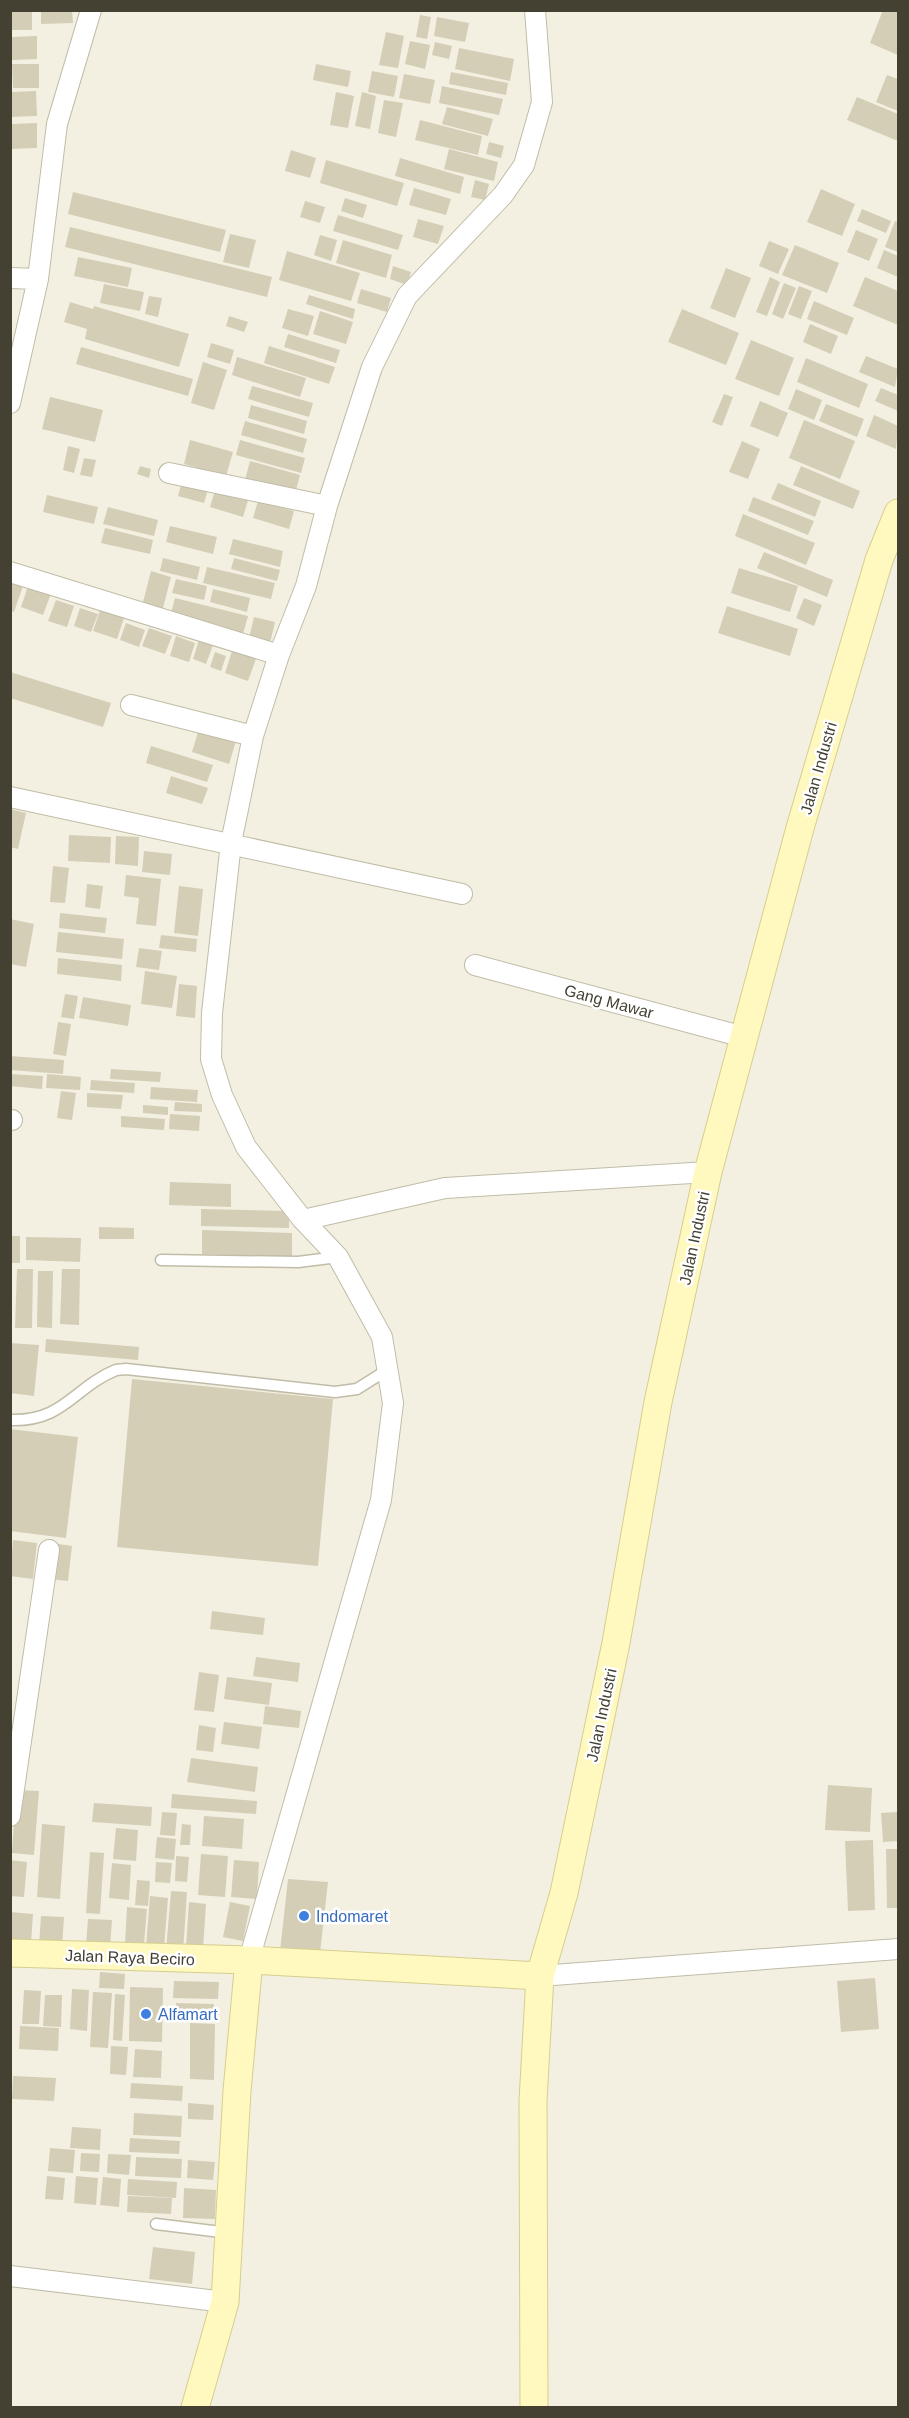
<svg xmlns="http://www.w3.org/2000/svg" width="909" height="2418" font-family="Arial,sans-serif">
<style>
.building{fill:#d4ceb7}
.lines{fill:none;stroke-linecap:round;stroke-linejoin:round}
.lane-casing{stroke:#c1bca7;stroke-width:13}
.street-casing{stroke:#c1bca7;stroke-width:22}
.secondary-casing{stroke:#d6ce8e;stroke-width:29}
.lane{stroke:#fff;stroke-width:10}
.street{stroke:#fff;stroke-width:20}
.secondary{stroke:#fff9c0;stroke-width:27}
.shop-dot{fill:#3f7fe0;stroke:#fff;stroke-width:2}
.labels{text-anchor:middle;stroke-width:5;stroke-linejoin:round;paint-order:stroke}
.street-label{font-size:16px;fill:#444032;stroke:#fff}
.shop-label{font-size:16px;fill:#366cbe;stroke:#fff;text-anchor:start}
</style>
<rect width="100%" height="100%" fill="#f3f0e2"/>
<!-- building -->
<path class="building" d="M10 10H32V30H10Z
M41 10H72L73 23 41 24Z
M883 10H898V55L870 43Z
M420 15 431 17 427 39 416 37Z
M437 17 469 23 465 42 434 36Z
M386 32 404 36 398 68 379 65Z
M37 36V59L12 60V37Z
M410 41 430 45 425 69 405 64Z
M435 42 452 46 449 59 432 55Z
M459 48 514 59 510 81 455 69Z
M12 64H39V88H13Z
M316 64 351 71 348 87 313 80Z
M372 71 398 76 394 97 368 92Z
M451 72 508 83 506 95 449 84Z
M404 74 435 80 430 104 399 98Z
M887 75 898 79V111L876 102Z
M442 86 503 99 499 115 439 103Z
M36 91 37 116 10 117V92Z
M336 92 354 96 348 128 330 125Z
M362 92 376 96 370 129 355 126Z
M857 97 898 114V141L847 120Z
M384 100 403 103 396 137 378 133Z
M447 107 493 119 488 136 442 124Z
M420 120 482 136 478 155 415 140Z
M37 123V148L10 149V124Z
M489 142 504 146 501 158 486 154Z
M449 149 498 162 494 181 444 169Z
M291 150 316 158 310 178 285 171Z
M400 158 464 177 460 194 395 176Z
M326 160 404 183 397 206 320 183Z
M475 180 489 184 485 200 471 197Z
M414 188 451 199 446 215 409 205Z
M821 189 855 204 842 236 807 222Z
M73 192 226 230 220 252 68 214Z
M345 198 367 205 363 218 341 211Z
M305 201 325 207 320 223 300 217Z
M862 209 891 221 886 233 857 221Z
M338 215 403 235 398 250 333 231Z
M418 219 444 226 438 244 413 237Z
M895 221 898 222V252L885 247Z
M70 227 272 277 267 297 65 247Z
M856 230 878 239 869 261 847 252Z
M230 234 256 240 249 268 223 262Z
M320 235 337 240 331 261 314 255Z
M343 240 392 255 386 278 336 263Z
M769 241 789 249 778 274 759 266Z
M795 245 839 263 827 293 782 275Z
M884 250 898 256V277L877 268Z
M287 251 360 273 351 301 279 280Z
M78 257 132 268 128 287 74 276Z
M393 266 411 272 407 285 390 279Z
M726 268 751 278 735 318 710 308Z
M770 277 780 282 767 316 756 312Z
M865 277 898 291V325L853 306Z
M784 283 796 288 783 319 772 314Z
M104 284 144 292 140 311 100 303Z
M799 286 812 291 801 319 788 314Z
M361 289 391 298 387 312 357 303Z
M309 295 355 309 353 319 306 304Z
M149 296 162 298 158 317 145 314Z
M814 301 854 318 847 335 807 319Z
M70 302 93 309 94 306 189 334 179 367 85 339 87 329 64 322Z
M288 309 314 316 308 336 282 328Z
M682 309 739 333 726 365 668 342Z
M320 311 353 322 346 344 313 334Z
M229 316 248 322 244 332 226 326Z
M810 324 838 336 831 354 803 342Z
M288 334 340 350 336 363 284 347Z
M751 340 794 358 779 396 735 379Z
M211 343 234 350 230 364 207 357Z
M269 346 335 367 329 384 264 363Z
M81 347 193 379 188 396 76 364Z
M866 356 898 369 895 387 859 372Z
M237 357 306 378 300 397 232 375Z
M806 358 868 384 859 408 797 382Z
M203 362 227 370 214 410 191 403Z
M252 386 313 403 309 417 248 399Z
M881 388 898 395V411L875 401Z
M796 389 822 400 814 420 788 409Z
M724 394 733 397 722 426 712 422Z
M50 397 103 410 95 442 42 429Z
M760 401 788 413 778 437 750 426Z
M826 404 864 419 857 437 819 421Z
M251 405 307 421 304 434 248 418Z
M874 415 898 426 896 449 866 436Z
M804 420 855 441 840 479 789 458Z
M245 421 307 439 303 453 241 435Z
M190 440 233 452 226 476 184 464Z
M240 440 305 458 301 473 236 455Z
M742 441 760 449 748 479 729 472Z
M68 446 80 449 74 473 63 470Z
M84 458 96 460 92 477 80 475Z
M250 461 300 475 295 494 245 480Z
M140 466 151 469 149 478 137 474Z
M801 466 860 491 853 509 793 485Z
M182 481 208 489 204 503 178 496Z
M778 483 821 501 815 517 771 499Z
M216 487 249 497 243 517 210 507Z
M47 495 98 507 94 524 43 512Z
M753 497 814 521 808 535 748 511Z
M258 501 294 511 289 529 253 518Z
M108 507 158 520 154 536 103 524Z
M743 514 815 543 806 565 735 536Z
M170 526 217 537 213 554 166 542Z
M105 528 153 540 150 554 101 543Z
M233 539 283 551 280 567 229 554Z
M764 552 833 580 827 597 757 568Z
M163 558 200 567 197 580 160 571Z
M234 558 280 570 277 581 231 569Z
M207 567 275 583 271 599 203 583Z
M739 568 798 586 790 612 731 593Z
M151 571 171 577 162 612 142 606Z
M10 575 25 580 14 612 10 610Z
M176 579 207 586 204 600 172 593Z
M29 583 52 591 43 615 21 607Z
M213 589 250 598 247 612 210 602Z
M175 598 248 616 243 634 170 617Z
M804 598 822 605 814 626 796 618Z
M56 600 74 606 67 627 48 621Z
M727 606 798 629 790 656 718 633Z
M80 608 98 614 91 632 74 626Z
M100 610 124 618 117 639 93 631Z
M254 617 275 622 270 643 249 638Z
M126 623 145 630 139 647 120 640Z
M149 628 172 636 165 654 142 646Z
M176 636 195 643 189 662 170 656Z
M199 640 213 645 206 664 193 659Z
M233 648 257 656 248 681 225 673Z
M215 652 226 656 221 671 210 667Z
M10 672 111 703 103 727 10 698Z
M199 729 236 741 229 764 192 752Z
M151 746 213 765 207 782 146 763Z
M171 776 208 788 202 804 166 793Z
M10 809 26 813 18 849 10 847Z
M69 835 111 837 110 863 68 861Z
M116 836 139 837 138 866 115 864Z
M144 851 172 854 170 875 142 872Z
M53 866 69 868 65 903 50 902Z
M126 875 161 879 156 926 136 924 139 898 124 896Z
M87 884 103 886 100 909 85 907Z
M179 886 203 889 198 936 174 933Z
M60 913 107 918 105 933 59 928Z
M10 919 34 924 26 967 10 964Z
M58 932 124 939 122 959 56 952Z
M161 935 197 939 196 952 159 948Z
M139 948 162 951 159 970 136 967Z
M58 958 122 965 121 981 57 974Z
M145 971 177 976 172 1008 141 1004Z
M179 984 197 986 195 1018 176 1016Z
M65 994 78 996 74 1019 61 1017Z
M83 997 131 1005 128 1026 79 1018Z
M58 1022 71 1024 66 1056 53 1054Z
M10 1056 64 1060 63 1074 10 1070Z
M111 1069 161 1072 160 1082 110 1079Z
M10 1074 43 1076 42 1089 10 1086Z
M47 1074 81 1077 80 1090 46 1088Z
M91 1080 135 1083 134 1093 90 1090Z
M151 1087 198 1090 197 1102 150 1099Z
M61 1091 76 1093 72 1120 57 1118Z
M87 1093 123 1095 121 1109 87 1107Z
M175 1102 202 1104V1112L174 1111Z
M143 1105 168 1107V1115L143 1113Z
M170 1114 200 1116 199 1131 169 1129Z
M121 1116 165 1119 164 1130 121 1127Z
M170 1182 231 1184V1207L169 1205Z
M201 1209 289 1211V1228L201 1226Z
M99 1227 134 1228V1239H99Z
M202 1230 292 1233V1257L202 1254Z
M10 1236H20V1263H10Z
M26 1237 81 1238 80 1262 26 1260Z
M17 1269H33L32 1328H15Z
M62 1269H80L79 1325 60 1324Z
M38 1271H53L52 1328 37 1327Z
M46 1339 139 1347 138 1360 45 1352Z
M10 1343 39 1345 34 1396 10 1393Z
M132 1379 333 1399 318 1566 117 1547Z
M10 1429 78 1437 66 1538 10 1531Z
M13 1540 37 1543 33 1579 10 1576Z
M52 1543 72 1546 68 1581 48 1579Z
M212 1611 265 1618 263 1635 210 1629Z
M256 1657 300 1663 298 1682 253 1676Z
M199 1672 219 1675 214 1712 194 1710Z
M227 1677 272 1683 269 1705 224 1699Z
M265 1706 301 1711 299 1728 263 1724Z
M224 1722 262 1727 259 1749 221 1744Z
M199 1725 216 1728 213 1752 196 1750Z
M191 1758 258 1767 255 1792 187 1782Z
M828 1785 872 1788 870 1832 825 1830Z
M16 1790 39 1791 34 1855 12 1853Z
M172 1794 257 1801 256 1814 171 1808Z
M94 1803 152 1807 151 1826 92 1822Z
M162 1812 177 1813 175 1836 160 1835Z
M898 1812V1841L883 1842 881 1813Z
M204 1816 244 1819 242 1849 202 1846Z
M42 1824 65 1826 60 1899 37 1897Z
M182 1824 191 1825 190 1845H180Z
M116 1828 138 1830 136 1861 113 1859Z
M157 1837 176 1839 174 1860 155 1858Z
M873 1840 875 1910 848 1911 845 1841Z
M886 1849H898V1908H887Z
M90 1852 104 1853 100 1914 86 1913Z
M201 1854 228 1856 225 1897 198 1895Z
M176 1856 189 1857 187 1882 175 1881Z
M10 1860 27 1862 24 1897 10 1896Z
M234 1860 259 1862 257 1899 231 1897Z
M156 1862 172 1863 170 1883 155 1882Z
M112 1863 131 1865 129 1900 109 1898Z
M288 1879 328 1882 320 1953 280 1951Z
M137 1880 150 1881 148 1906 135 1905Z
M171 1891 187 1892 183 1952 166 1951Z
M150 1896 168 1898 164 1948 146 1947Z
M189 1902 206 1904 203 1949 186 1948Z
M230 1902 250 1906 243 1941 223 1937Z
M127 1907 147 1909 144 1944 125 1943Z
M10 1912 33 1914 31 1943 10 1941Z
M41 1916 64 1917 62 1947 39 1946Z
M88 1919 112 1920 110 1947 86 1945Z
M100 1972 125 1974 124 1989 99 1988Z
M875 1978 879 2029 841 2032 837 1981Z
M174 1981 219 1982 218 1999 173 1998Z
M130 1987 163 1988 162 2042 129 2041Z
M72 1989 89 1990 87 2031 70 2029Z
M24 1990 41 1991 39 2024H22Z
M93 1992 112 1993 108 2048 90 2047Z
M115 1994 125 1995 122 2041 113 2040Z
M45 1995H62L61 2027 43 2026Z
M176 2003 214 2004V2021H175Z
M190 2023 215 2024 214 2080 190 2079Z
M20 2026 59 2028 58 2051 19 2049Z
M111 2046 128 2047 126 2075 110 2074Z
M135 2049 162 2051 161 2078 133 2077Z
M13 2076 56 2078 54 2101 12 2099Z
M131 2083 183 2086 182 2101 130 2098Z
M188 2103 214 2105 213 2120 188 2119Z
M134 2113 182 2116 181 2137 133 2135Z
M72 2127 101 2129 100 2150 70 2148Z
M130 2138 180 2141 179 2154 129 2152Z
M50 2148 75 2150 73 2173 48 2171Z
M81 2153 100 2154 99 2172 80 2171Z
M108 2154 131 2155 129 2175 107 2173Z
M136 2157 182 2159 181 2178 135 2176Z
M188 2160 215 2162 213 2180 187 2178Z
M47 2176 65 2178 63 2200 45 2199Z
M76 2176 98 2178 96 2205 74 2203Z
M103 2177 121 2179 119 2207 100 2205Z
M128 2179 177 2182 176 2198 127 2195Z
M184 2188 216 2190 215 2219 183 2218Z
M128 2196 172 2198 171 2214 127 2212Z
M153 2247 195 2252 192 2284 149 2279Z"/>
<g class="lines">
<defs>
<path id="lane" d="M161 1260 298 1262 338 1257
M10 1420C64 1422 74 1387 116 1370L126 1369 335 1392 357 1389 387 1370
M156 2224 229 2233"/>
<path id="street" d="M10 278 38 279
M10 403 38 279 57 124 91 10
M169 473 327 506
M10 572 279 655
M131 705 253 736
M10 797 462 894
M475 965 744 1037
M10 1120H12
M303 1220 445 1188 708 1172
M10 1816 49 1550
M249 1960 381 1500 393 1403 382 1337 338 1257 303 1220 246 1147 222 1095 211 1059 212 1013 231 843 253 736 279 655 306 586 327 506 372 367 407 296 503 195 524 165 542 102 535 10
M540 1976 898 1949
M10 2276 225 2302"/>
<path id="secondary" d="M10 1953 249 1960 540 1976
M195 2408 225 2302 237 2091 249 1960
M534 2408 533 2101 540 1976 564 1893 616 1643 658 1402 708 1172 800 828 879 560 898 513"/>
</defs>
<!-- lane casing -->
<use href="#lane" class="lane-casing"/>
<!-- street casing -->
<use href="#street" class="street-casing"/>
<!-- secondary casing -->
<use href="#secondary" class="secondary-casing"/>
<!-- lane -->
<use href="#lane" class="lane"/>
<!-- street -->
<use href="#street" class="street"/>
<!-- secondary -->
<use href="#secondary" class="secondary"/>
</g>
<!-- markers -->
<g class="shop-dot">
<circle cx="304" cy="1916" r="6"/>
<circle cx="146" cy="2014" r="6"/>
</g>
<g class="labels">
<!-- street labels -->
<g class="street-label">
<text transform="translate(818 768) rotate(-74)" y="6">Jalan Industri</text>
<text transform="translate(609 1001) rotate(15)" y="6">Gang Mawar</text>
<text transform="translate(694 1238) rotate(-78)" y="6">Jalan Industri</text>
<text transform="translate(601 1715) rotate(-78)" y="6">Jalan Industri</text>
<text transform="translate(130 1957) rotate(2)" y="6">Jalan Raya Beciro</text>
</g>
<!-- shop labels -->
<g class="shop-label">
<text x="316" y="1922">Indomaret</text>
<text x="158" y="2020">Alfamart</text>
</g>
</g>
<!-- border -->
<rect width="909" height="2418" fill="none" stroke="#444032" stroke-width="24"/>
</svg>
